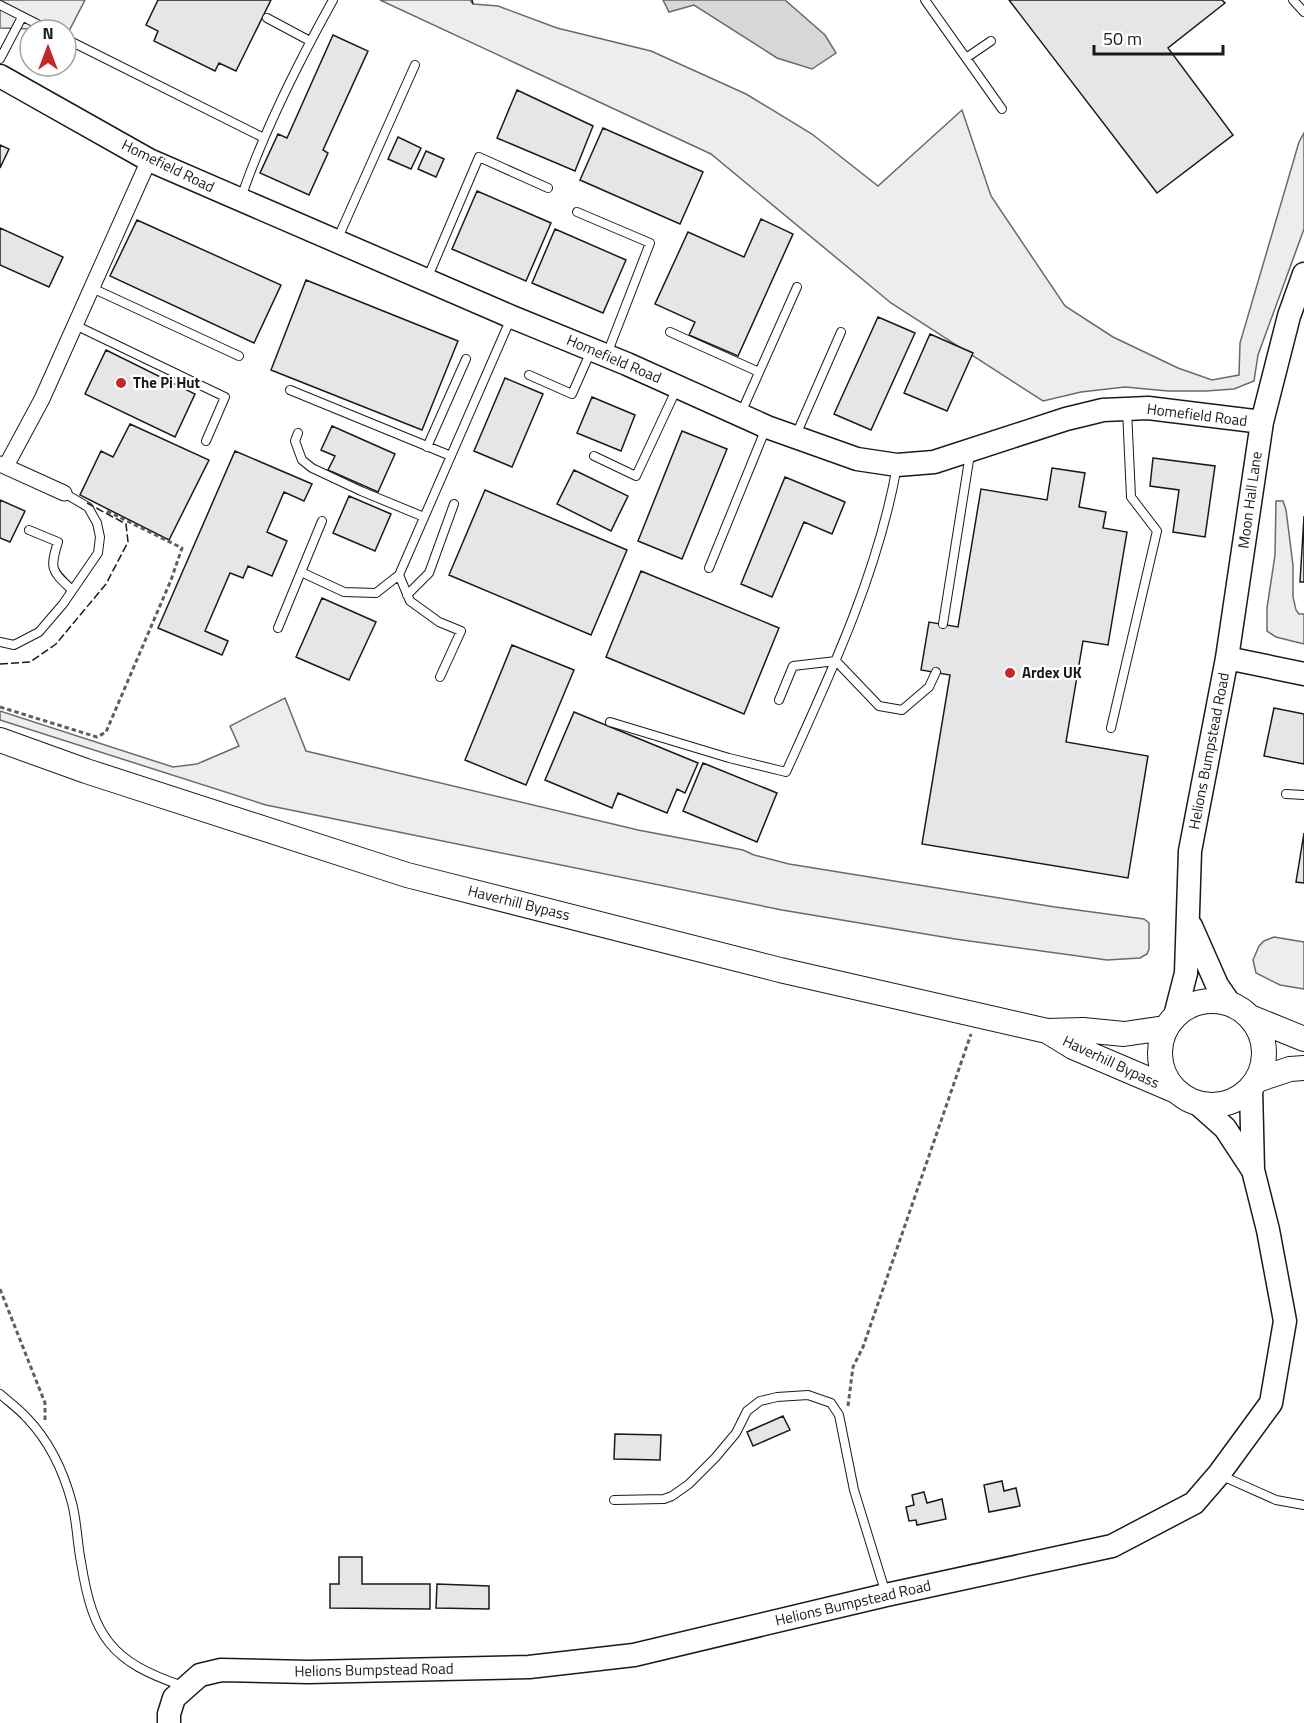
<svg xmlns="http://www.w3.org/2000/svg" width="1304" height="1723" font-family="'Titillium Web',sans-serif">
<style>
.built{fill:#ededed;stroke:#6a6a6a;stroke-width:1.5}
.water{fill:#d7d7d7;stroke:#6a6a6a;stroke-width:1.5}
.building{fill:#e6e6e6;stroke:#1a1a1a;stroke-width:1.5}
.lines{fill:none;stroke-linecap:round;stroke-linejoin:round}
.lane-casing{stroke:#1a1a1a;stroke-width:10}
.street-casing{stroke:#1a1a1a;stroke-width:17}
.secondary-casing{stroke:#1a1a1a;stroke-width:25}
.primary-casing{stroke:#1a1a1a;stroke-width:26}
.path{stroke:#5f5f5f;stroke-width:3;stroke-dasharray:4.5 3;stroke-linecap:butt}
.lane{stroke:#fff;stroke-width:8}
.street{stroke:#fff;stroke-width:15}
.secondary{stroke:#fff;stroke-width:22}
.primary{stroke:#fff;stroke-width:24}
.fence{stroke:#1a1a1a;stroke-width:1.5;stroke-dasharray:8 3;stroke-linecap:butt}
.poi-dot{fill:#c62828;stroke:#fff;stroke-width:2}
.labels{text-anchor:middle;stroke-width:4.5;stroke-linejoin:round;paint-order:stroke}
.street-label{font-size:15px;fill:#1a1a1a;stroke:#fff}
.poi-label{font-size:15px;font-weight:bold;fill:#1a1a1a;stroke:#fff;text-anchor:start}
</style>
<rect width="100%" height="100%" fill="#fff"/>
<!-- built -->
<path class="built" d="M0 0H85L68 33H66V30L0 28Z
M380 0H470L473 4 498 6 557 28 651 51 746 94 812 134 878 186 962 110 991 196 1065 306 1113 337 1178 368 1212 380 1239 375 1240 343 1299 142 1304 133V229L1258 355 1254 381 1234 389 1206 391H1168L1125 387 1081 392 1043 401 891 303 711 154Z
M1276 501H1283L1286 510 1293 565V597L1296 610 1299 614H1304V644L1276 637 1267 631V608L1275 555Z
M285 698 306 751 638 830 743 850 754 855 789 864 1055 907 1144 919 1149 923V949L1147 954 1140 958 1107 960 955 939 782 910 266 805 0 720V711L173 767 197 764 239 746 230 726Z
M1274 937 1304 942V989L1280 985 1256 973 1253 960 1259 946 1264 941Z"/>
<!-- water -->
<path class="water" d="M663 0H785L825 35 836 53 812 69 777 58 694 5 669 12Z"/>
<!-- building -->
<path class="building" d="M158 0H271L236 71 219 63 215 71 154 41 158 31 146 25Z
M1009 0H1222L1225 3 1168 48 1233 135 1157 193Z
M333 35 368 51 323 150 328 153 309 195 260 173 278 134 287 138Z
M517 90 593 126 575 171 497 138Z
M603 128 703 172 680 224 580 180Z
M398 137 421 148 411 169 388 159Z
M0 145 9 149 0 168Z
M426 151 444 159 436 177 418 169Z
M477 191 551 223 526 281 452 249Z
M761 219 793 234 738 356 689 335 695 322 655 304 688 232 744 257Z
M137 220 281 285 254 343 110 276Z
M0 228 63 257 49 287 0 265Z
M555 229 626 260 603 313 532 283Z
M306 280 458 341 422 430 271 370Z
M878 317 915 333 871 430 834 414Z
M930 334 973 353 947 411 904 393Z
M106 350 195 394 175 437 85 394Z
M505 378 543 394 512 467 474 451Z
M592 397 635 415 621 451 577 433Z
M130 424 209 460 169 540 80 495 101 451 113 457Z
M332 426 395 454 378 492 328 470 335 456 321 450Z
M682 431 727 449 682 559 638 541Z
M235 451 312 484 304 501 284 492 267 532 287 541 272 576 248 566 243 578 230 573 205 631 228 641 222 655 158 628Z
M1153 458 1215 466 1205 537 1173 532 1179 490 1150 486Z
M1052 468 1085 473 1079 507 1106 512 1103 528 1127 532 1108 645 1083 641 1066 742 1148 756 1128 878 922 844 950 675 921 670 929 622 958 627 981 489 1047 500Z
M574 470 628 496 611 531 557 504Z
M785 477 845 502 832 534 804 522 772 597 741 584Z
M485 490 627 550 591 635 449 575Z
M349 496 391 514 375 551 333 533Z
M0 500 25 511 10 542 0 538Z
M1304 516V582H1300Z
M641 571 779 628 744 714 606 657Z
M322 598 376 622 349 680 296 657Z
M512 645 574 670 526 785 465 760Z
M1274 708 1304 714V764L1264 756Z
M574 712 698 763 685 793 677 789 667 813 618 793 612 808 545 780Z
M703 763 777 793 757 842 683 811Z
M1304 833V883L1296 882Z
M783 1416 790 1430 753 1446 747 1432Z
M615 1434 661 1435 660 1460 614 1459Z
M1002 1481 1004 1491 1016 1488 1020 1506 989 1512 984 1485Z
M924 1492 927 1503 942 1499 946 1519 917 1525 916 1520 909 1521 906 1507 914 1505 912 1495Z
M339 1557H362V1584H430V1609L330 1608V1584H339Z
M437 1584 489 1586V1609L436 1608Z"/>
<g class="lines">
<defs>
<path id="lane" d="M925 0 1002 109
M1293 0 1304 12
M0 5 49 30
M267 18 310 41
M66 39 264 138
M966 58 991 41
M0 59 22 17
M241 198C264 130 298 63 333 0
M577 212 650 243 607 354
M337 240 415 65
M427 279 479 157 548 188
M92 288 239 356
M75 325 225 397 206 441
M670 332 759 372
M529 375 572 394 591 351
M290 390 451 456
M741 413 797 287
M298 433 295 441 302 460 312 468 361 491 424 517
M796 435 841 332
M427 447 466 359
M594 456 636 476 677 388
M322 521 301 572 344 592 376 593 399 575 511 318
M29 530 58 542C49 570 52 571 72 590
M709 568 766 428
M399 575 410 601 439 622 461 631 440 677
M407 595 429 573 454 504
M943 624 970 454
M278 628 301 572
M0 642 14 645 39 632 63 604 98 553 100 537 97 523 88 507 64 493
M836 661 879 706 902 710 929 687 936 672
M779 700 793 666 836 661
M610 722 729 758 786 772C831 673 878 573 897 466
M1111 728 1157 531 1131 497 1127 410
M1286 794 1304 795
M0 1394C9 1402 19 1409 27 1418 49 1441 64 1473 72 1503 77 1522 77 1542 81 1562 93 1637 111 1662 183 1686
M1220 1475 1276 1500 1304 1505
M614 1500 664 1499 672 1496 689 1484 715 1458 736 1433 747 1411 760 1401 777 1397 808 1395 831 1403 839 1415 854 1490 886 1594"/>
<path id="street" d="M0 464 64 493
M6 466 42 399 149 160"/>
<path id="secondary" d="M0 76 149 160 512 317 627 364 767 427 857 459 897 465 934 462 1066 419 1103 410 1148 408 1262 422
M1227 658 1304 674
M1191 926 1217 985 1230 1004
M1175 1016 1186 973 1190 851 1227 658 1262 422 1289 316 1304 274
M1197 1103 1225 1128 1252 1169
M169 1723V1714L174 1698 200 1675 221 1670 308 1672 529 1667 634 1655 886 1595 1112 1546 1194 1503 1219 1474 1271 1403 1285 1321 1268 1230 1253 1170 1251 1088"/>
<path id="primary" d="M0 740 86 771 407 875 780 970 1047 1031 1083 1030 1124 1034 1165 1028
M1160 1053a52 52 0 1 1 104 0a52 52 0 1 1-104 0Z
M1250 1017 1304 1039
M1047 1031 1073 1047 1176 1091
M1257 1080 1290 1069 1304 1068"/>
</defs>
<!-- lane casing -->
<use href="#lane" class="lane-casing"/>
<!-- street casing -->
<use href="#street" class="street-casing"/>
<!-- secondary casing -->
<use href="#secondary" class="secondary-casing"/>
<!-- primary casing -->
<use href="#primary" class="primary-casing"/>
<!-- path -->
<path class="path" d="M0 707 97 737 106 732 171 580 182 548 105 510
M0 1289 45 1403V1420
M848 1406 853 1367 863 1347 971 1034"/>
<!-- lane -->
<use href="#lane" class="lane"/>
<!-- street -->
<use href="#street" class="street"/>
<!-- secondary -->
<use href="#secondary" class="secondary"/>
<!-- primary -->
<use href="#primary" class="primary"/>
<!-- fence -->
<path class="fence" d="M472 0 473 4
M0 664 30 662 56 644 106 584 128 542 126 524 87 503"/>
</g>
<!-- markers -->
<g class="poi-dot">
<circle cx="121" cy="383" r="6"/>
<circle cx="1010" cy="673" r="6"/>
</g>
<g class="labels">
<!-- street labels -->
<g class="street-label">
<text transform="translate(168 166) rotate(26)" y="5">Homefield Road</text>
<text transform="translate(614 359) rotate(23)" y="5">Homefield Road</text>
<text transform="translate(1197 415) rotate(7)" y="5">Homefield Road</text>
<text transform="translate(1250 500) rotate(-82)" y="5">Moon Hall Lane</text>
<text transform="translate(1209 751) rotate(-79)" y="5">Helions Bumpstead Road</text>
<text transform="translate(519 903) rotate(14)" y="5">Haverhill Bypass</text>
<text transform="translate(1111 1062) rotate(25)" y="5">Haverhill Bypass</text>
<text transform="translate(853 1603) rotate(-13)" y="5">Helions Bumpstead Road</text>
<text transform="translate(374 1670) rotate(-1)" y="5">Helions Bumpstead Road</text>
</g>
<!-- poi labels -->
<g class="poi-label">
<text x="133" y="388">The Pi Hut</text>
<text x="1022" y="678">Ardex UK</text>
</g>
</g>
<!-- north arrow -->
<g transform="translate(48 48)"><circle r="28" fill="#ffffff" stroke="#a3a3a3" stroke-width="1.5"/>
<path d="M0-4.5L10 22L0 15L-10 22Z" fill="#c62828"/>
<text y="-9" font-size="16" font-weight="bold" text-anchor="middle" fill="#1a1a1a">N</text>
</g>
<!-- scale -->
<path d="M1094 45v9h129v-9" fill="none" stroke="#1a1a1a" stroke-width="3"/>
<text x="1103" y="45" font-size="18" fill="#1a1a1a" stroke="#ffffff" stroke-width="4.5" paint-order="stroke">50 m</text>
</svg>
